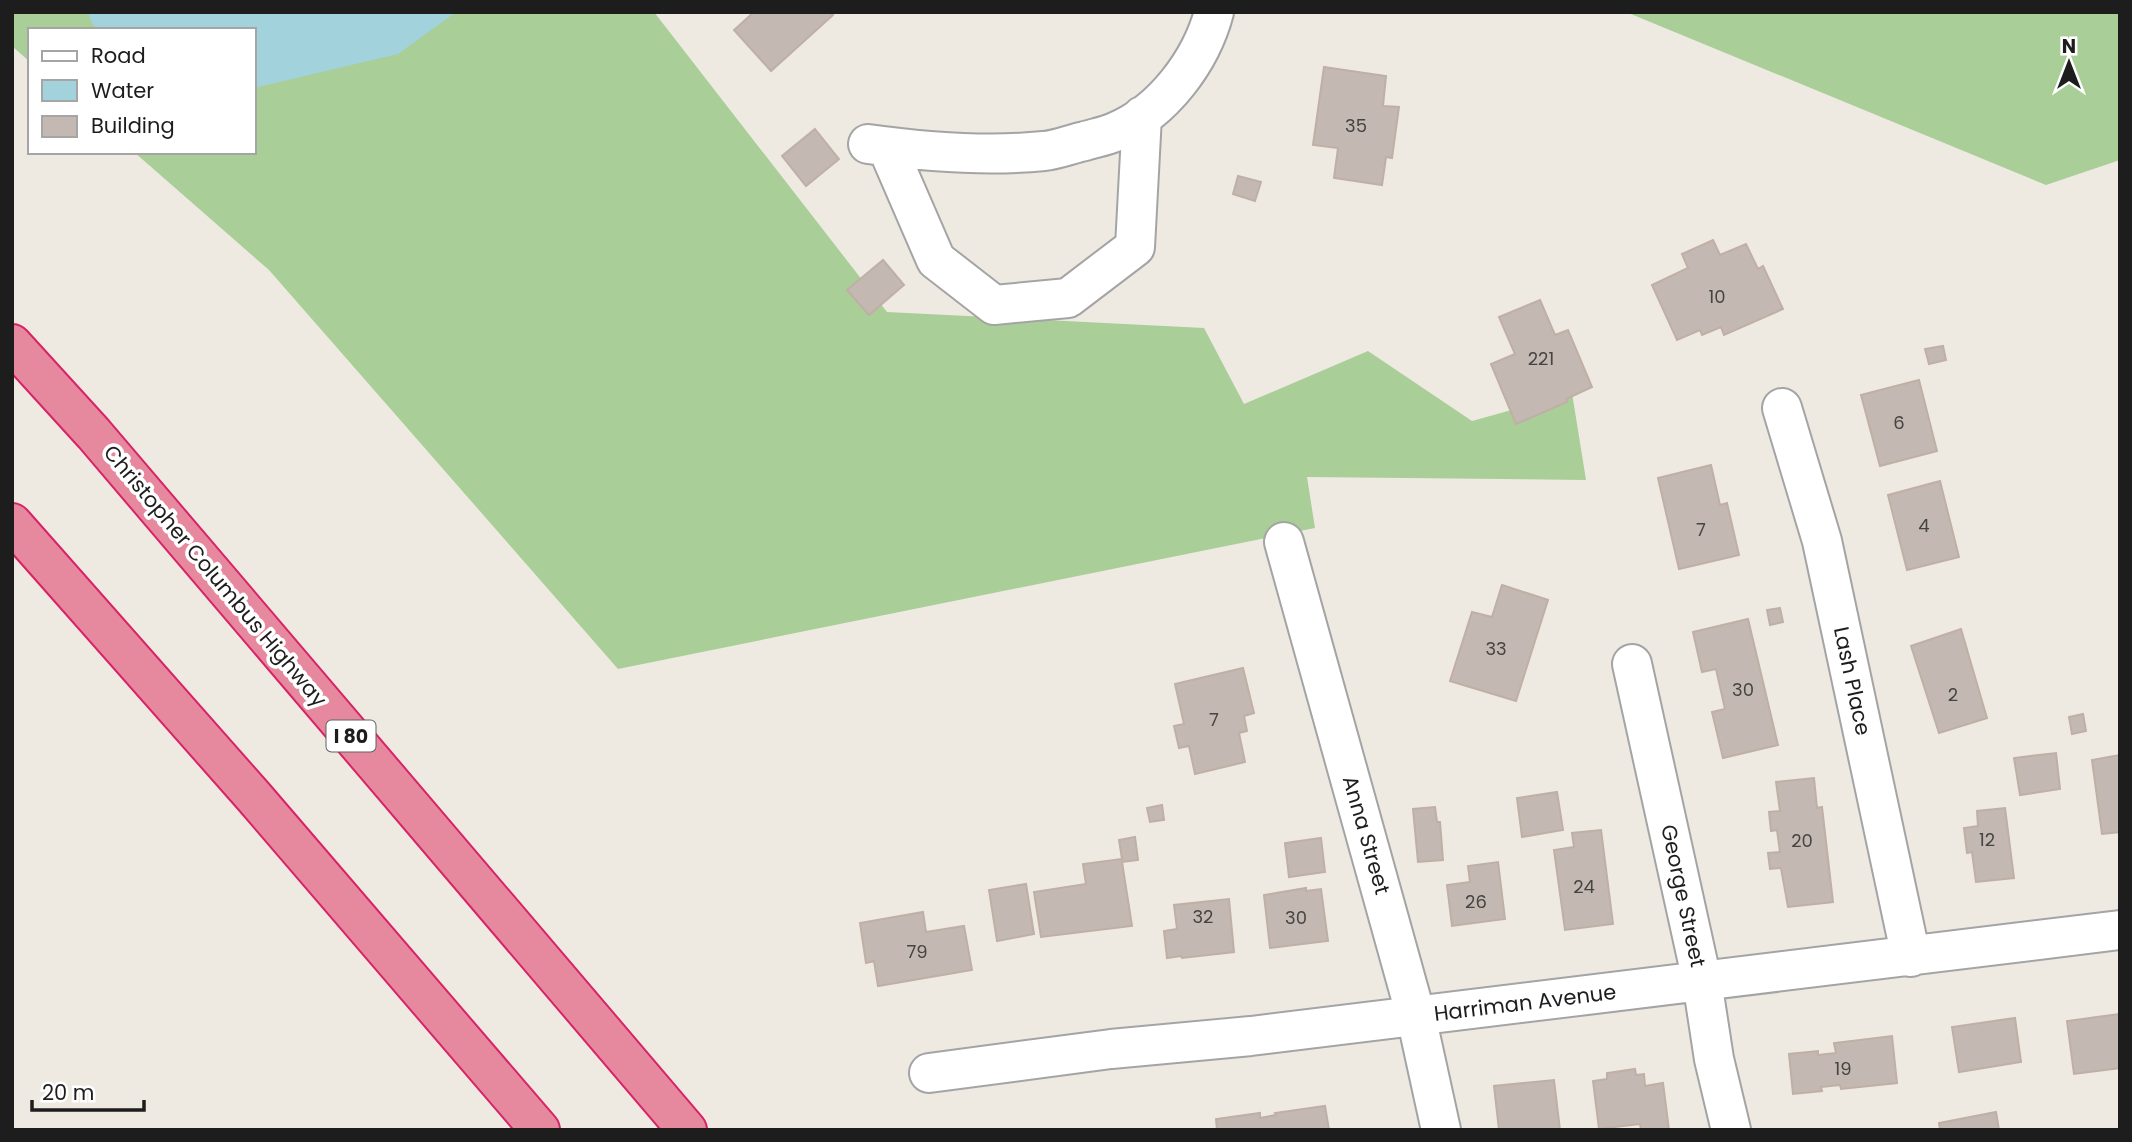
<svg xmlns="http://www.w3.org/2000/svg" width="2132" height="1142" font-family="Poppins,sans-serif">
<style>
.forest{fill:#a9ce97}
.water{fill:#a2d2dc}
.building{fill:#c3b9b2;stroke:#c0afa5;stroke-width:2}
.lines{fill:none;stroke-linecap:round;stroke-linejoin:round}
.minor-casing{stroke:#a4a4a4;stroke-width:42}
.highway-casing{stroke:#d82369;stroke-width:42}
.minor{stroke:#fff;stroke-width:38}
.highway{stroke:#e6899e;stroke-width:38}
.labels{text-anchor:middle;stroke-width:7;stroke-linejoin:round;paint-order:stroke}
.number-label{font-size:18px;fill:#464442}
.shield{fill:#fff;stroke:#616161;stroke-width:2}
.shield-label{font-size:19px;font-weight:bold;fill:#1d1d1d}
.street-label{font-size:21px;fill:#1d1d1d;stroke:#fff}
</style>
<rect width="100%" height="100%" fill="#eeeae2"/>
<!-- forest -->
<path class="forest" d="M12 12H654L887 312 1204 328 1244 404 1368 351 1472 421 1572 393 1586 480 1307 477 1315 528 618 669 269 270 134 152H254V30H30V62L12 46Z
M1626 12H2120V160L2046 185Z"/>
<!-- water -->
<path class="water" d="M88 12H456L398 54 254 88V30H100L92 24Z"/>
<!-- building -->
<path class="building" d="M754 12H830L833 15 771 71 734 30Z
M1324 67 1386 76 1383 106 1399 107 1392 158 1386 157 1382 185 1334 178 1338 148 1313 145Z
M815 129 839 159 806 186 782 156Z
M1238 176 1261 182 1255 201 1233 194Z
M1713 240 1720 255 1746 244 1758 269 1763 266 1783 309 1724 335 1721 327 1702 335 1700 330 1677 340 1652 285 1688 268 1682 254Z
M883 260 904 285 869 315 847 290Z
M1540 300 1555 335 1568 330 1592 387 1566 399 1567 402 1516 424 1491 364 1515 354 1499 317Z
M1943 346 1946 360 1929 364 1925 349Z
M1919 380 1937 451 1880 466 1861 395Z
M1711 465 1720 505 1727 503 1739 555 1679 569 1658 478Z
M1940 481 1959 557 1907 570 1888 495Z
M1502 585 1548 600 1516 701 1450 681 1472 612 1492 617Z
M1780 608 1783 622 1770 625 1767 610Z
M1748 619 1778 745 1723 758 1712 712 1725 709 1716 669 1702 672 1693 632Z
M1961 629 1987 718 1939 733 1911 646Z
M1243 668 1254 713 1244 716 1247 731 1239 733 1245 762 1195 774 1189 746 1179 748 1174 726 1184 724 1175 684Z
M2083 714 2086 731 2072 734 2069 717Z
M2056 753 2060 789 2020 795 2014 758Z
M2120 755V832L2102 834 2092 760Z
M1814 778 1817 808 1822 807 1833 902 1788 907 1781 868 1770 869 1768 853 1780 852 1777 830 1771 831 1769 812 1780 811 1776 782Z
M1557 792 1563 830 1522 837 1517 798Z
M1162 805 1164 820 1150 822 1147 808Z
M1435 807 1437 822H1440L1443 860 1418 862 1413 809Z
M2005 808 2014 878 1976 882 1972 852 1967 853 1964 828 1978 826 1977 811Z
M1601 830 1613 924 1565 930 1554 850 1574 847 1572 833Z
M1135 837 1138 860 1122 862 1132 926 1041 937 1034 892 1086 884 1083 864 1122 859 1119 840Z
M1321 838 1325 872 1289 877 1285 843Z
M1498 862 1505 919 1452 926 1447 885 1470 882 1468 866Z
M1026 884 1034 934 997 941 989 890Z
M1306 888V891L1321 889 1328 941 1270 948 1264 895Z
M1229 899 1234 952 1182 958 1181 956 1167 958 1164 931 1177 929 1174 905Z
M923 912 926 932 964 926 972 970 878 986 874 961 866 963 860 923Z
M2120 1014V1068L2074 1074 2067 1021Z
M2015 1018 2021 1062 1959 1072 1952 1027Z
M1892 1036 1897 1083 1841 1089 1840 1085 1821 1087 1822 1091 1793 1094 1789 1054 1818 1051V1055L1836 1053 1834 1043Z
M1635 1069 1636 1075 1644 1074 1645 1086 1663 1083 1669 1130H1641L1640 1124 1599 1129 1593 1081 1607 1079V1073Z
M1554 1080 1560 1130H1499L1494 1086Z
M1325 1106 1329 1130H1217L1216 1119 1260 1113V1118L1276 1115 1275 1113Z
M1996 1112 1999 1130H1940L1939 1123Z"/>
<g class="lines">
<defs>
<path id="minor" d="M868 144C926 152 985 157 1044 151 1057 150 1071 144 1085 141 1095 138 1106 136 1115 132 1163 112 1201 61 1214 12
M887 147 936 260 994 305 1068 298 1135 247 1142 116
M1782 408 1822 541 1911 957
M1284 542 1416 1016 1441 1130
M1632 664 1702 981 1714 1059 1731 1130
M929 1073 1111 1049 1251 1036 2120 930"/>
<path id="highway" d="M12 344 94 434 687 1130
M12 523 254 797 540 1130"/>
</defs>
<!-- minor casing -->
<use href="#minor" class="minor-casing"/>
<!-- highway casing -->
<use href="#highway" class="highway-casing"/>
<!-- minor -->
<use href="#minor" class="minor"/>
<!-- highway -->
<use href="#highway" class="highway"/>
</g>
<g class="labels">
<!-- number labels -->
<g class="number-label">
<text x="1356" y="132">35</text>
<text x="1717" y="303">10</text>
<text x="1541" y="365">221</text>
<text x="1899" y="429">6</text>
<text x="1924" y="532">4</text>
<text x="1701" y="536">7</text>
<text x="1496" y="655">33</text>
<text x="1743" y="696">30</text>
<text x="1953" y="701">2</text>
<text x="1214" y="726">7</text>
<text x="1987" y="846">12</text>
<text x="1802" y="847">20</text>
<text x="1584" y="893">24</text>
<text x="1476" y="908">26</text>
<text x="1203" y="923">32</text>
<text x="1296" y="924">30</text>
<text x="917" y="958">79</text>
<text x="1843" y="1075">19</text>
</g>
<!-- shield labels -->
<rect class="shield" x="326.5" y="720.5" width="49" height="31" rx="5"/>
<g class="shield-label">
<text x="351" y="743">I 80</text>
</g>
<!-- street labels -->
<g class="street-label">
<text transform="translate(215 576) rotate(50)" y="7">Christopher Columbus Highway</text>
<text transform="translate(1852 681) rotate(78)" y="7">Lash Place</text>
<text transform="translate(1366 835) rotate(74)" y="7">Anna Street</text>
<text transform="translate(1683 896) rotate(78)" y="7">George Street</text>
<text transform="translate(1525 1003) rotate(-7)" y="7">Harriman Avenue</text>
</g>
</g>
<!-- border -->
<rect width="2132" height="1142" fill="none" stroke="#1d1d1d" stroke-width="28"/>
<!-- legend -->
<rect x="28" y="28" width="228" height="126" fill="#ffffff" stroke="#a5a5a5" stroke-width="2"/>
<rect x="42" y="51" width="35" height="10" fill="#ffffff" stroke="#a5a5a5" stroke-width="2"/>
<text x="91" y="63" font-size="21" fill="#1d1d1d">Road</text>
<rect x="42" y="80" width="35" height="21" fill="#a2d2dc" stroke="#a5a5a5" stroke-width="2"/>
<text x="91" y="98" font-size="21" fill="#1d1d1d">Water</text>
<rect x="42" y="116" width="35" height="21" fill="#c3b9b2" stroke="#a5a5a5" stroke-width="2"/>
<text x="91" y="133" font-size="21" fill="#1d1d1d">Building</text>
<!-- north arrow -->
<g transform="translate(2069 63)" stroke="#ffffff" stroke-width="5" paint-order="stroke">
<path d="M0-5L12 26L0 18L-12 26Z" fill="#1d1d1d"/>
<text y="-10" font-size="19" font-weight="bold" text-anchor="middle" fill="#1d1d1d">N</text>
</g>
<!-- scale -->
<path d="M32 1100v10h112v-10" fill="none" stroke="#1d1d1d" stroke-width="3.5"/>
<text x="42" y="1100" font-size="21" fill="#1d1d1d" stroke="#ffffff" stroke-width="5" paint-order="stroke">20 m</text>
</svg>
